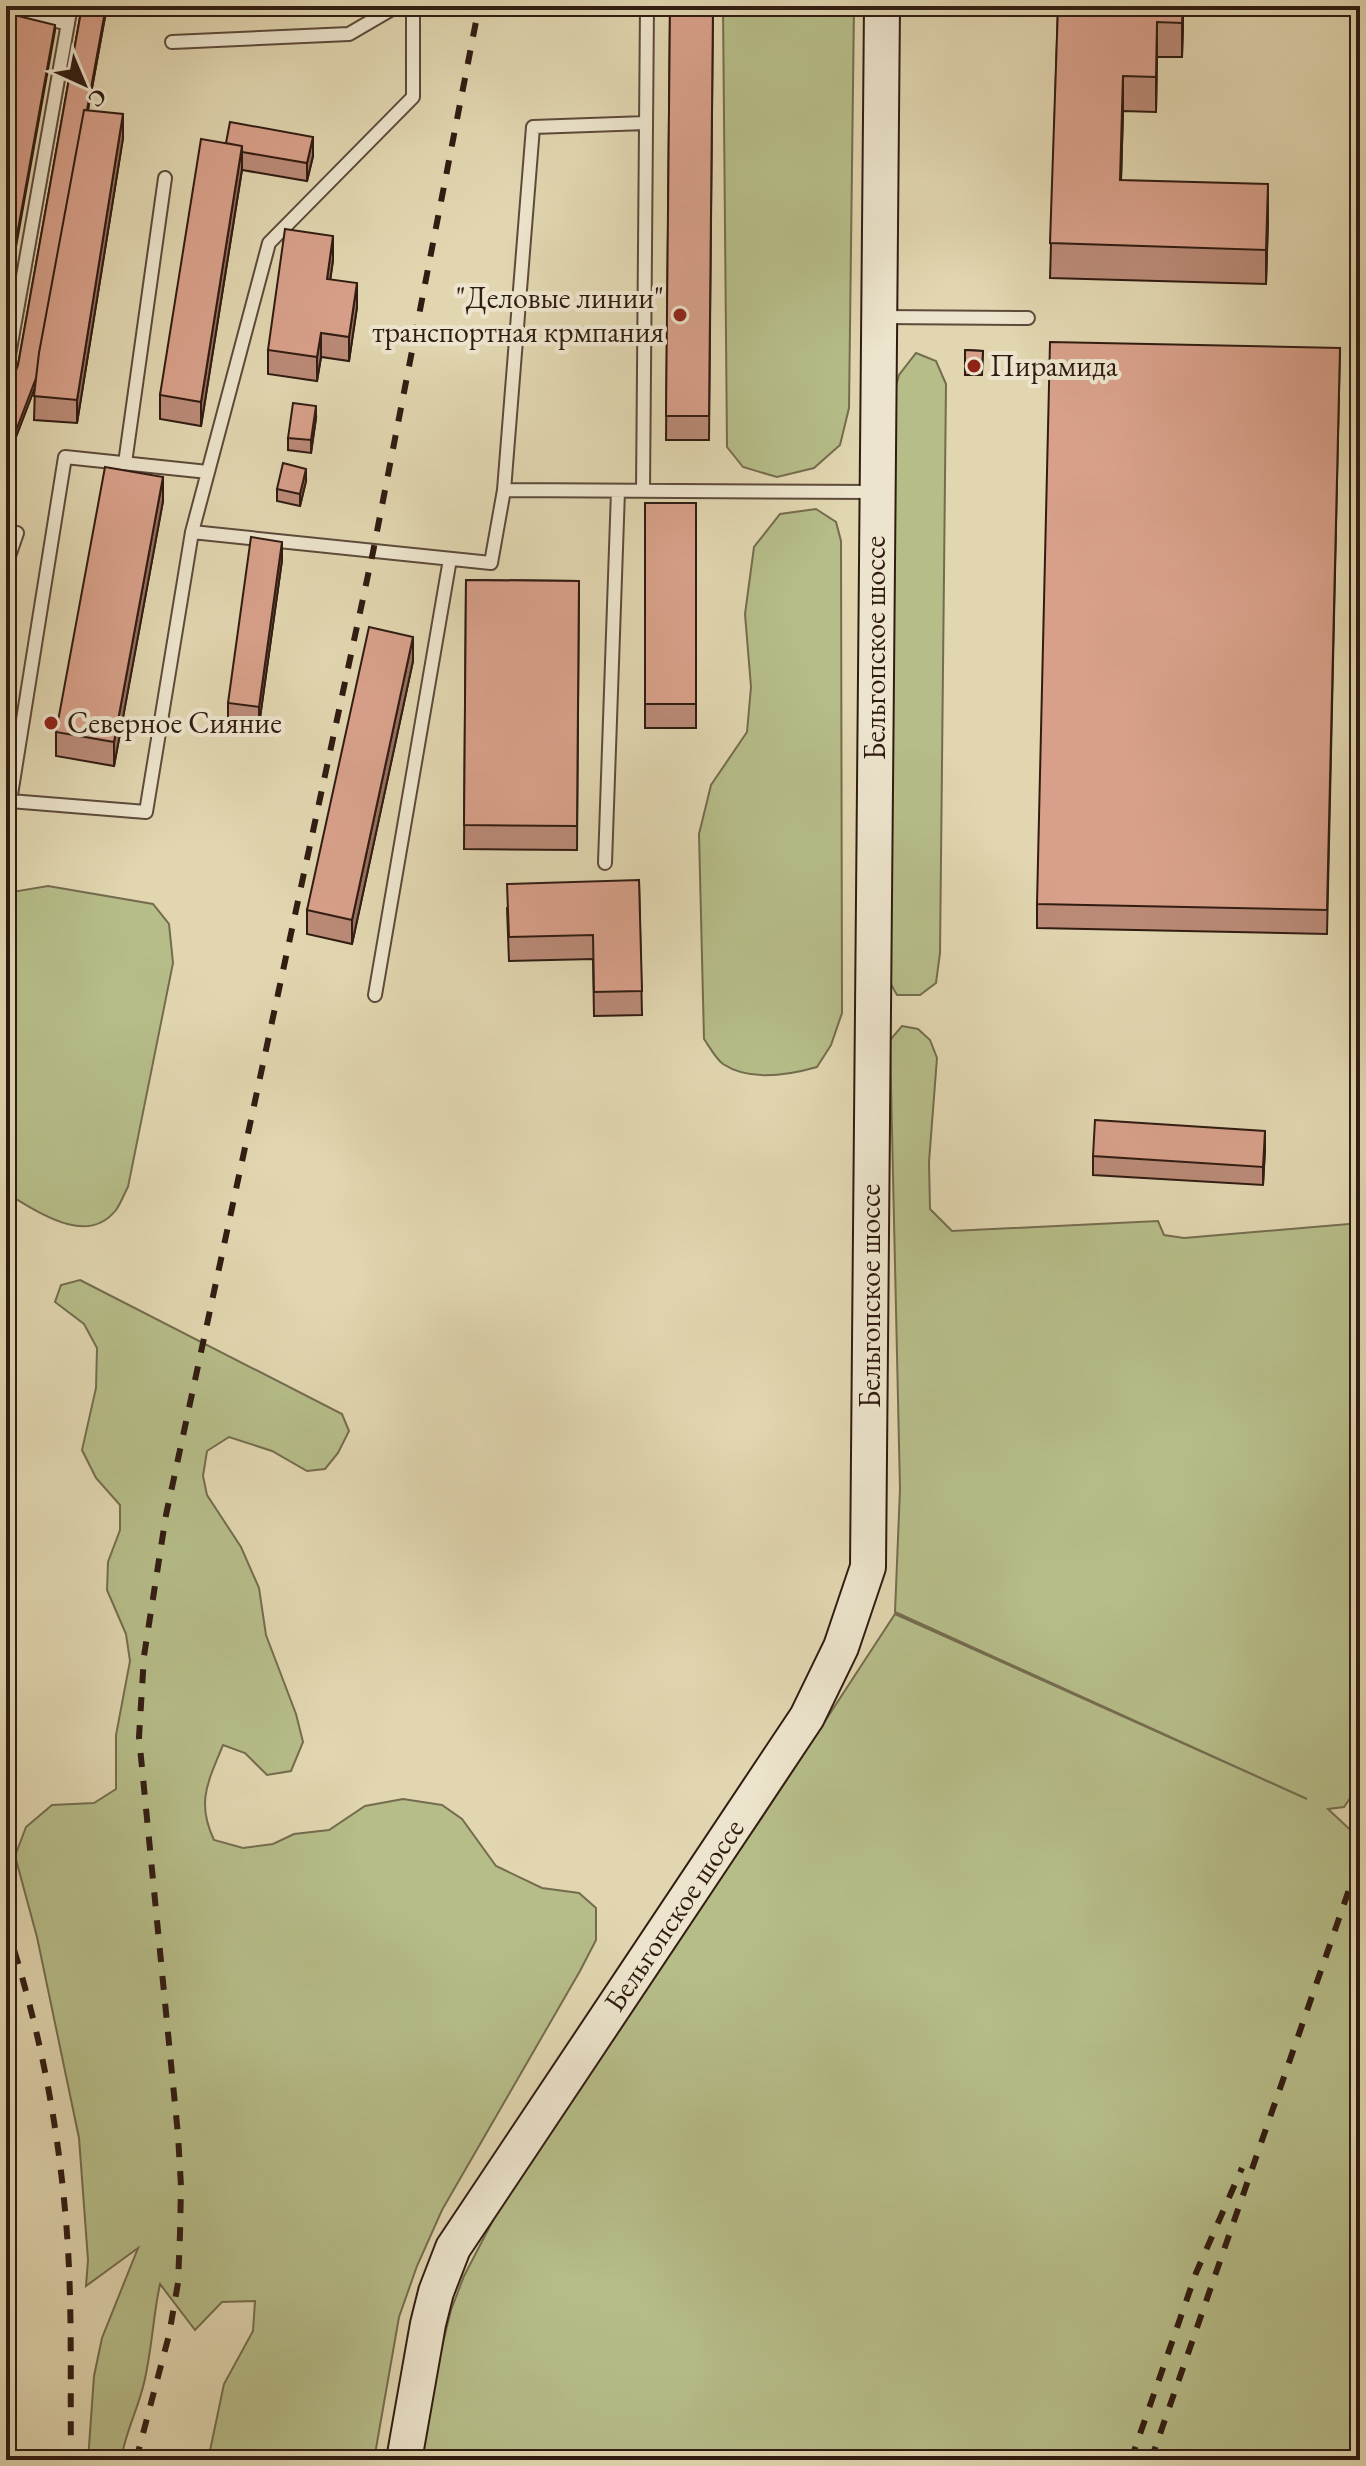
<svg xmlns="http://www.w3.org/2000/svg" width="1366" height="2466" font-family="'EB Garamond',serif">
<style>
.green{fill:#b6bd89;stroke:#746c4e;stroke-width:2}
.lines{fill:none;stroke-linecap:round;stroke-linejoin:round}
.lane-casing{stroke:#5d4a3a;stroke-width:16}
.secondary-casing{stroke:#311c12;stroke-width:38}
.lane{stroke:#ece4cc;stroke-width:12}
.secondary{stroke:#ece4cc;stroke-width:34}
.rail{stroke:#311c12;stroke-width:6;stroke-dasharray:14 14;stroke-linecap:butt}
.wall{fill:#ba8a77;stroke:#311c12;stroke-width:2}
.shaded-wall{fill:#977061;stroke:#311c12;stroke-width:2}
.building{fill:#d8a08a;stroke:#311c12;stroke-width:2}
.poi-dot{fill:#8f2418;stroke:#ece4cc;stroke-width:3}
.labels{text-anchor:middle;stroke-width:8;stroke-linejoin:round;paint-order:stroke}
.poi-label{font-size:30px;fill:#311c12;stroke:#ece4cc;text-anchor:start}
.street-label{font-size:30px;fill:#311c12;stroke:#ece4cc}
</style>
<rect width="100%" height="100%" fill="#e1d6b0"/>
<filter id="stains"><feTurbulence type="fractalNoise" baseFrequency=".0025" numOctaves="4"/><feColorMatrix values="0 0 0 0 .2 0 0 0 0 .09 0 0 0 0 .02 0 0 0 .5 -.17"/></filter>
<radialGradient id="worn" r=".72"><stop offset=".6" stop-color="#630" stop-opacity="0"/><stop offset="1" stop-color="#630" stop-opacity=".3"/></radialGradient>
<!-- green -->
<path class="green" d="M723 6H854L849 408 840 445 814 468 777 477 743 467 727 447Z
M916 353 936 361 946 384 940 953 936 983 920 995H897L883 970 891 404 899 375Z
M816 509 836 522 841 541 842 1013 831 1045 817 1067C789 1075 750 1082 723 1064 716 1059 709 1046 704 1039L699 834 711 785 747 732 751 687 745 614 754 547 780 514Z
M48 886 153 904 169 924 173 963 128 1187C124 1194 121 1203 116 1210 86 1248 36 1210 6 1193V893Z
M902 1026 918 1029 930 1040 937 1058 929 1162 930 1209 952 1231 1158 1221 1164 1235 1184 1238 1360 1223V1784L1344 1807 1328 1809 1360 1839V2460H414L451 2310 464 2276 526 2157 761 1819 895 1614 1307 1799 895 1612 900 1489 890 1040Z
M80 1280 342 1414 349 1431 338 1453 325 1469 307 1471 272 1451 229 1437 207 1451 203 1476 207 1495 241 1547 259 1588 266 1635 296 1714 303 1742 291 1771 267 1775 245 1753 223 1745C208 1782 196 1802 214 1840L243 1848 273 1844 294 1834 329 1830 365 1806 403 1799 442 1805 462 1819 496 1866 542 1888 579 1893 596 1908V1940L580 1971 442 2210 417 2266 399 2317 374 2460H208L224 2384 253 2331 255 2301 222 2302 195 2330 160 2284C153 2316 152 2350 144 2383 138 2409 125 2433 121 2460H88L94 2376 102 2338 138 2248 86 2286 88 2260 79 2138 37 1937 15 1856 26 1827 52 1805 94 1803 116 1789V1735L130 1661 126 1634 107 1590 108 1562 120 1530V1505L96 1478 82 1450 96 1388 97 1348 84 1324 55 1302 61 1285Z"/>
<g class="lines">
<defs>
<path id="lane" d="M6 8 68 24
M172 42 349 34 397 6
M881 317 1028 318
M6 372 71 6
M125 463 165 178
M208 472 65 457 10 801 146 812 192 532 269 243 413 97V6
M504 490 876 492
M643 491 647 6
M192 532 491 563 504 490 533 127 646 123
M6 565 17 533
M605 863 618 491
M375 995 450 559"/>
<path id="secondary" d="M404 2460 428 2324 436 2292 453 2248 807 1717 841 1647 868 1567 882 6"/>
</defs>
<!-- lane casing -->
<use href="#lane" class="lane-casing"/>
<!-- secondary casing -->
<use href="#secondary" class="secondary-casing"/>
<!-- lane -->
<use href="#lane" class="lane"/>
<!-- secondary -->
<use href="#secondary" class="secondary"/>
<!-- rail -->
<path class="rail" d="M6 1924C37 2020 56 2110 65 2210 73 2293 70 2377 71 2460
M136 2460 169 2335 178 2283 180 2234 181 2186 178 2135 139 1737 144 1656 166 1515 373 552 479 6
M1131 2460 1196 2273 1242 2168
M1151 2460 1360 1858"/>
</g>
<!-- wall -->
<path class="wall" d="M82 6H107L88 110 123 138 77 423 34 420 35 387 6 463 18 365Z
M670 6H713L709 440H666Z
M1058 6H1183L1182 57H1157L1156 112 1123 111 1121 180 1268 219 1266 284 1050 278Z
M226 143 313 156 307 181 242 170 201 426 160 419V395Z
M333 260 330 280 357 307 349 361 321 357 317 381 268 374V350Z
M1340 348 1327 934 1037 928V904Z
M965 350 983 351 982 375H965Z
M316 418 311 453 288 450V438Z
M306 481 300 506 277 501V489Z
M163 501 114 766 56 756V732Z
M645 503H696V728H645Z
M282 560 259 725 228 721V703Z
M466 580 579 581 577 850 464 849Z
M413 661 352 944 307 934V910Z
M639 880 642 1015 594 1016 593 959 509 961 507 908Z
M1265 1149 1263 1185 1093 1175V1156Z"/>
<!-- shaded-wall -->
<path class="shaded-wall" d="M106 6H107L39 377 6 463V457Z
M1183 6V31L1182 57V23Z
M1157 22V57L1156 112V77Z
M55 25V31L6 302V296Z
M1123 76V111L1120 214V180Z
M123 114V138L77 423V400Z
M313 137V156L307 181V163Z
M242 146V169L201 426V402Z
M1268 184V219L1266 284V250Z
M333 236V260L327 303V279Z
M357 283V307L349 361V337Z
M321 333V357L317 381V357Z
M316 406V418L311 453V440Z
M306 469V481L300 506V494Z
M163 477V501L114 766V742Z
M14 494V500L6 521V515Z
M282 542V560L259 725V707Z
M413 637V661L352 944V920Z
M1265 1131V1149L1263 1185V1167Z"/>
<!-- building -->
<path class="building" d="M82 6H106L87 110H84L39 353 36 378 6 457V397L18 365Z
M670 6H713L709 416H666Z
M1058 6H1183L1182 23 1157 22 1156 77 1123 76 1120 180 1268 184 1266 250 1050 243Z
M6 13 55 25 6 296Z
M84 110 123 114 77 400 34 396 39 353Z
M230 122 313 137 307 163 242 152V146L226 143Z
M201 139 242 146 201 402 160 395Z
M285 229 333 236 327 279 357 283 349 337 321 333 317 357 268 350Z
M1050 342 1340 348 1327 910 1037 904Z
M965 350 983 351 982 369 965 368Z
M293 403 316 406 311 440 288 438Z
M283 463 306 469 300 494 277 489Z
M105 467 163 477 114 742 56 732Z
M6 485 14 494 6 515Z
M645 503H696V704H645Z
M251 537 282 542 259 707 228 703Z
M466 580 579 581 577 826 464 825Z
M369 627 413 637 352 920 307 910Z
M639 880 642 991 594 992 593 935 509 937 507 884Z
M1095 1120 1265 1131 1263 1167 1093 1156Z"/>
<!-- markers -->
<g class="poi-dot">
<circle cx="680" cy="315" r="8"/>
<circle cx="974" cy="366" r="8"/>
<circle cx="51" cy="723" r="8"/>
</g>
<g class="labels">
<!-- poi labels -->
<g class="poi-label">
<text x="664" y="308" text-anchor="end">"Деловые линии"<tspan x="664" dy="34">транспортная крмпания</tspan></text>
<text x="990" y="376">Пирамида</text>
<text x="67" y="733">Северное Сияние</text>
</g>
<!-- street labels -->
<g class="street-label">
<text transform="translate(875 648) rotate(-90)" y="10">Бельгопское шоссе</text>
<text transform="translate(870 1296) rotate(-90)" y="10">Бельгопское шоссе</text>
<text transform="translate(674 1915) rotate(-56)" y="10">Бельгопское шоссе</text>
</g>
</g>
<!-- margin -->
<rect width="1366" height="2466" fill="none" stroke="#e1d6b0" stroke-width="32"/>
<rect x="8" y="8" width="1350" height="2450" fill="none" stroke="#311c12" stroke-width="4"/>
<rect x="16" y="16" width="1334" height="2434" fill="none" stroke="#311c12" stroke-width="2"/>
<!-- north arrow -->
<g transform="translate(84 84) rotate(136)" stroke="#ece4cc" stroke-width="6" paint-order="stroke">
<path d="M0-6L14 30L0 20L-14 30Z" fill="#311c12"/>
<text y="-12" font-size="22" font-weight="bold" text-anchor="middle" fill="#311c12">С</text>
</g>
<rect width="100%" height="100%" filter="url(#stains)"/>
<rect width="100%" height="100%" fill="url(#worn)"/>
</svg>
